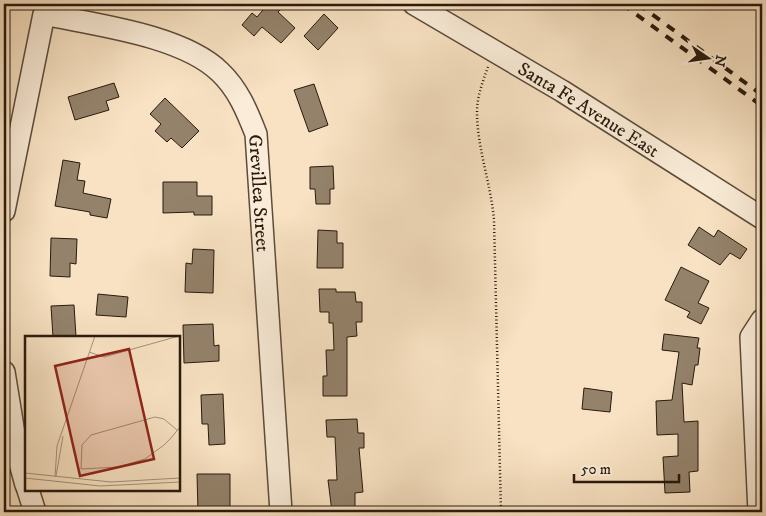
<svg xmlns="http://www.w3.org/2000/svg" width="766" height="516" font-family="'IM FELL DW Pica',serif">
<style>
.building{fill:#94826b;stroke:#281a0c}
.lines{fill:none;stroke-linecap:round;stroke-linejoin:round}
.minor-casing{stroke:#5c4c3a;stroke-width:24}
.path{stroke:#281a0c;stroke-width:2.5;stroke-dasharray:1 2.5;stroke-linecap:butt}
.minor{stroke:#faecd8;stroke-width:21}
.rail{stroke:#281a0c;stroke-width:4;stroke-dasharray:9 9;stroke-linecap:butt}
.labels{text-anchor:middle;stroke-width:4.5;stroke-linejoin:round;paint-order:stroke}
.street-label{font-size:19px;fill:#281a0c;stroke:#faecd8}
.inset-road{fill:none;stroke:#a5927a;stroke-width:1}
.view{fill:#8f2418;fill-opacity:0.15;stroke:#8f2418;stroke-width:2.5}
.inset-edge{fill:none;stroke:#281a0c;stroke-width:2.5}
</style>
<rect width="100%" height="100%" fill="#f8e2c3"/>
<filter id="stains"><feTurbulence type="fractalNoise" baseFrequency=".004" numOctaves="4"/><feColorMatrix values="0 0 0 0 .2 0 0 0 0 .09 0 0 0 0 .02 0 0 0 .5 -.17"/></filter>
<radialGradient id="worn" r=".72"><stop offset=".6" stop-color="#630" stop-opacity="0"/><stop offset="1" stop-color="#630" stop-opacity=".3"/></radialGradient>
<!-- building -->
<path class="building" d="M268 4H285L278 12 295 28 281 43 262 27 254 36 242 25 252 13 257 17Z
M324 14 338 28 318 50 304 36Z
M114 83 119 97 106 101 109 110 75 120 68 97Z
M314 84 328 125 309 132 294 90Z
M165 98 199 131 182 148 171 138 167 142 155 131 161 124 150 114Z
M63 160 80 163 77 180 85 181 83 193 111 199 107 218 90 215V212L55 206Z
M333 166 334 189H330V204H316L315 189H310V167Z
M163 182H197V196H212V215H194V212L163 213Z
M699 227 714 237 718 230 747 249 740 259 730 253 720 265 688 245Z
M318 230 337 231V243H343V268H317Z
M51 238 77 239 76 264 70 263V277L50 276Z
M193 249 214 250 213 293 185 292 186 263 192 264Z
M681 267 709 281 698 303 709 308 701 324 687 317 690 312 665 300Z
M319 289H336V292H355L356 302H362V322H356L357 336 347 337V396H323V376H327L326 350H334L333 323H329V312H320Z
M98 294 128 297 126 317 96 315Z
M74 305 76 337H53L51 306Z
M213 324 214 346 219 345V361L184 363 183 325Z
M664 334 699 338 697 348H700L698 365H695L692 385 682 383 684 422 698 421V471L689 472 690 492 665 493 663 457 678 456V434L657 435 656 401 672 400 679 352 662 350Z
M584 388 612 392 610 412 582 409Z
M223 394 225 444 209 445 208 424H202L201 395Z
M357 419 358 433H364V448H359L363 492 355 493V512H332L328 480H337L335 437H327L326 420Z
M197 474H230V512H198Z"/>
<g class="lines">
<defs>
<g id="minor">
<path id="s1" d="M414 4 562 91 762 218"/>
<path id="s2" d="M4 211 44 14C95 25 182 35 220 72 238 89 247 111 256 134L281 512"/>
<path d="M4 372 17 452 26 485"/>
<path d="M28 490 35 512"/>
<path d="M759 512 751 337 762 320"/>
</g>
</defs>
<!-- minor casing -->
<use href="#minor" class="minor-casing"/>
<!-- path -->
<path class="path" d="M488 67C483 81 477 96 477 112 477 148 491 184 494 220L501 512"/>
<!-- minor -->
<use href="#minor" class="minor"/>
<!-- rail -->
<path class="rail" d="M622 4 762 106
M638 4 762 95"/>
</g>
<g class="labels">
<!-- street labels -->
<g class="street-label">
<text dy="7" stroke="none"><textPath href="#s1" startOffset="204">Santa Fe Avenue East</textPath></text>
<text dy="7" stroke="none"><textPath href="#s2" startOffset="520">Grevillea Street</textPath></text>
</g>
</g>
<!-- overview -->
<g transform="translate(25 336)">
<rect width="155" height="155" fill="#f8e2c3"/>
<path class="inset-road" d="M64 16 79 21 154 0M152 94 139 83 130 81 66 99 57 109 56 133 94 131 120 123 139 109 146 102 155 91M0 137 86 146 155 142M31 140 38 100M30 141 32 110 70 0M0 142 75 150 155 146"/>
<path class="view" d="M104 13 129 123 55 140 30 30Z"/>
<rect width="155" height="155" class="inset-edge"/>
</g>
<!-- margin -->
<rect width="766" height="516" fill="none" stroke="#f8e2c3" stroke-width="20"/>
<rect x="5" y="5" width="756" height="506" fill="none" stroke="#281a0c" stroke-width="2.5"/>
<rect x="10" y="10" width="746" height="496" fill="none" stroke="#281a0c"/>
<!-- north arrow -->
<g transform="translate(708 58) rotate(103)" stroke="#faecd8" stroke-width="4" paint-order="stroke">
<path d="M0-4L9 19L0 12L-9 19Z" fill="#281a0c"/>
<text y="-8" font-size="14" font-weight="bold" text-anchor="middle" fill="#281a0c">N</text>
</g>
<!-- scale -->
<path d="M574 474v8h105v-8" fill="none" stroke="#281a0c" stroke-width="2.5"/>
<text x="581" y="474" font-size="15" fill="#281a0c" stroke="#faecd8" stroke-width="4" paint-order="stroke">50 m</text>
<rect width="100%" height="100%" filter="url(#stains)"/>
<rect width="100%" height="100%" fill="url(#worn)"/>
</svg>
